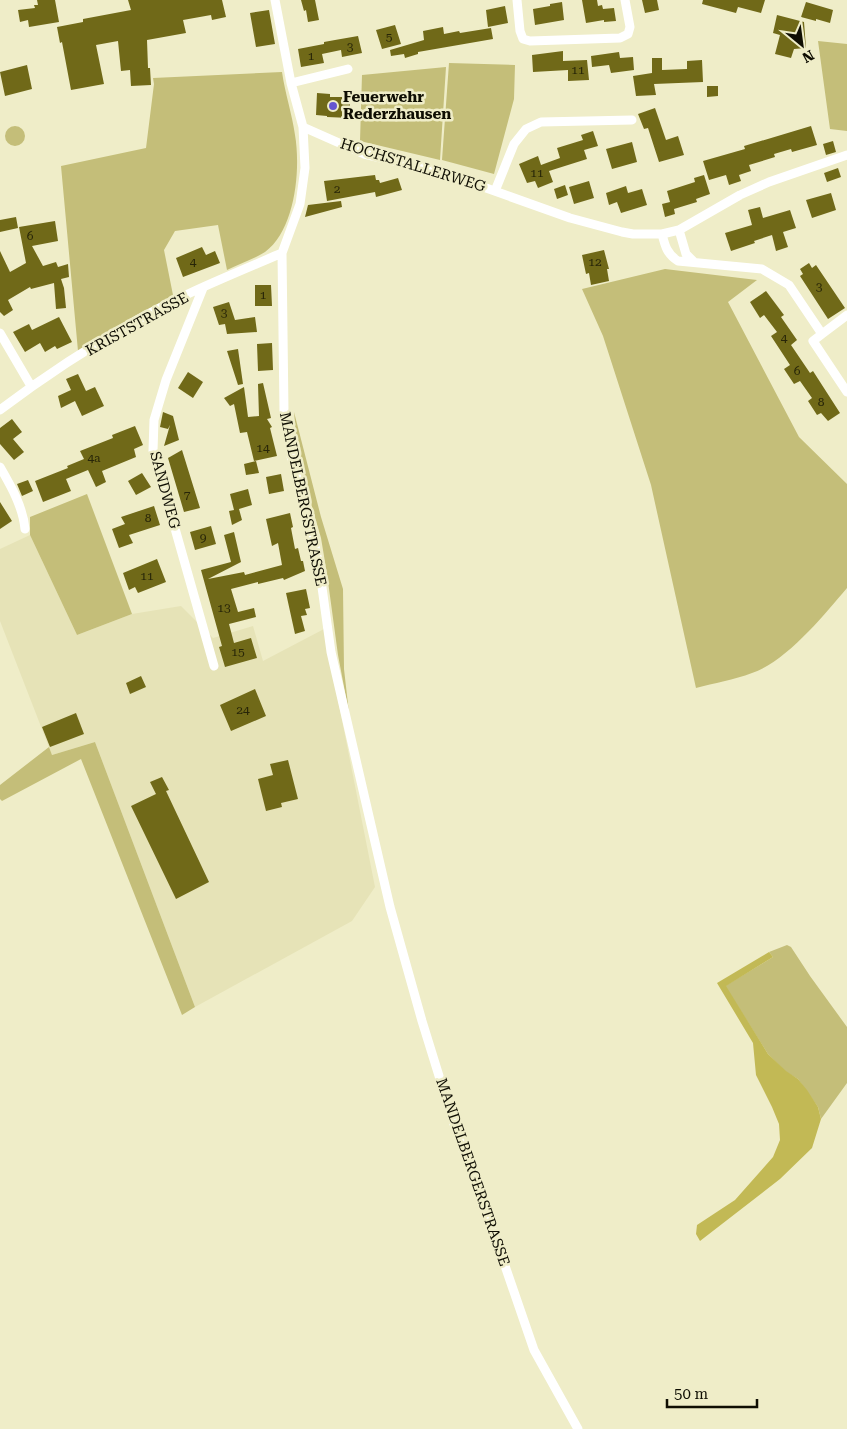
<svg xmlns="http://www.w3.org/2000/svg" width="847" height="1429" font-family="'Roboto Serif',serif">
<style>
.built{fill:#e6e3b7}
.green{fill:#c4be79}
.forest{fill:#c2b955}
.building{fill:#706918}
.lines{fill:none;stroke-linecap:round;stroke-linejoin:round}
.minor{stroke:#fff;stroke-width:9}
.poi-dot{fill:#6556d0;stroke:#efedc8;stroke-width:2}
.labels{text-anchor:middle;stroke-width:5;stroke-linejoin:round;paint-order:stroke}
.number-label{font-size:12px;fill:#272508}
.poi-label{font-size:15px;font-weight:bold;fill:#0f0e03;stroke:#efedc8;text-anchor:start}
.street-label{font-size:15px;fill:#0f0e03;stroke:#efedc8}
</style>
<rect width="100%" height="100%" fill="#efedc8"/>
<!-- built -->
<path class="built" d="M30 535 77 635 132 614 181 606 213 638 253 626 263 661 324 629 375 887 352 921 195 1007 95 742 52 755 0 621V549Z"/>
<!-- green -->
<path class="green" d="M818 41 847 44V131L830 129Z
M449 63 515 65 514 99 494 174 442 160Z
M446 67 440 160 360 141 362 75Z
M282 72C285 93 292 114 295 135 301 170 295 230 265 252 254 259 239 264 227 270L218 225 175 231 164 250 173 295 78 351 61 166 146 148 154 84 153 78Z
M5 136a10 10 0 1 1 20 0a10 10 0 1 1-20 0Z
M665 269 757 280 728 302 799 437 847 484V588C823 616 787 661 752 673 734 680 714 683 696 688L651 485 603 336 582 289Z
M294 412 321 517 343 589 344 669 349 713 338 655 327 574 321 538 298 458Z
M87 494 132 614 77 635 30 535V517Z
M95 742 195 1007 182 1015 81 759 2 801 0 799V785L49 747 52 755Z
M787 945 791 947 810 976 847 1027V1083L821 1119 818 1107 798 1079 786 1072 768 1054 725 986 773 957 769 952Z"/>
<!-- forest -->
<path class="forest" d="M769 952 773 957 726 986 768 1054 786 1071 798 1079 807 1090 818 1107 821 1119 812 1148 780 1179 700 1241 696 1234 697 1225 735 1200 773 1157 780 1140 779 1124 772 1107 756 1075 753 1043 717 983Z"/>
<!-- building -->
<path class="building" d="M37 0H55L59 22 29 27 28 20 20 22 18 10 35 8 34 5H38Z
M128 0H222L226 17 212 20 211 15 183 20 186 33 147 40 148 68H150L151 85 131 86 130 70 121 71 118 41 96 45 104 84 71 90 62 42 60 43 57 27 83 22V19L131 10Z
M301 0H315L319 20 308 22 306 10 304 11Z
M582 0H597L598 6 602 5 603 9 614 8 616 21 604 22V20L586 23Z
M642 0H657L659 10 645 13Z
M703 0H765L761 13 738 7 736 13 702 4Z
M562 2 564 20 535 25 533 9 550 6V4Z
M806 2 833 10 830 23 816 19V21L801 17Z
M505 6 508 23 488 27 486 10Z
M269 10 275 44 256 47 250 13Z
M777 15 804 22 806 48 794 49 791 58 775 54 780 35 773 33Z
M395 25 401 44 382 49 376 30Z
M443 27 444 34 459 31 460 33 491 28 493 39 418 52V54L405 58 404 54 391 56 390 50 424 40 423 31Z
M358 36 362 53 342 57 341 50 322 54 324 63 301 67 298 49 324 44V42L335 40Z
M563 51V61L587 60 589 80 568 81V70L533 72 532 55Z
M619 52 620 58 633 57 634 70 611 73 609 65 592 67 591 56Z
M652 58H662V70L687 69V61L702 60 703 82 654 84 656 95 636 96 633 76 652 73Z
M27 65 32 89 5 96 0 72Z
M707 86H718V96L707 97Z
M317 93 330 94V97H350V118L327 117V116L316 115Z
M655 108 666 140 678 136 684 155 659 162 648 128 644 129 638 114Z
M811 126 817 145 792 152 791 149 774 154 775 157 749 165 751 171 739 175 741 181 729 185 726 175 709 180 703 161 745 149 744 146Z
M593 131 598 146 584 150 587 159 549 171 553 182 538 188 535 181 527 183 519 164 538 156 541 165 560 158 557 148 583 140 581 135Z
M833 141 836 152 826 155 823 144Z
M632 142 637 162 612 169 606 149Z
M838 168 841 177 827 182 824 173Z
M375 175 376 180H379L380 183 398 178 402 190 376 197 375 192 327 201 324 181Z
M704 175 710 194 696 199 697 202 674 209 675 214 665 217 662 204 670 202 667 191 695 182 694 178Z
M589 181 594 198 574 204 569 187Z
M565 185 568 195 557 199 554 189Z
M626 186 628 193 642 189 647 205 621 213 617 202 609 205 606 193Z
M831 193 836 210 812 218 806 200Z
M341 201 342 207 305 217 308 205Z
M760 207 763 218 790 210 796 228 783 232 788 247 776 251 772 235 754 241 755 243 731 251 725 233 752 225 748 210Z
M16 217 18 228 0 232V220Z
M55 221 58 241 32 246 43 266 56 262 58 267 68 264 69 277 61 279 64 288 66 308 56 309 54 283 31 289 30 287 8 300 13 310 4 316 0 312V251L10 272 26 263 19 227Z
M202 247 206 255 215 251 220 263 183 277 176 258Z
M604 250 609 269H607L609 281 591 285 589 273 586 274 582 255Z
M809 263 812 268 816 265 845 308 828 319 800 276 803 274 800 269Z
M255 285H271L272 306H255Z
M766 291 784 315 781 317 797 340 791 345 810 373 813 371 840 413 828 421 821 413 817 415 808 401 812 398 800 381 794 384 784 369 790 365 771 336 777 332 764 315 760 318 750 302Z
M229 302 235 320 255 317 257 332 227 334 225 324 219 325 213 307Z
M59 317 72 342 57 349 55 346 45 352 40 343 25 352 13 332 29 324 32 330Z
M272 343 273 370 258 371 257 344Z
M238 349 243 384 238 385 227 351Z
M188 372 203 382 193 398 178 388Z
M78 374 86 391 95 387 104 406 82 416 75 401 61 408 58 396 71 390 66 379Z
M263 383 271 418 267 419 272 427 270 428 277 456 254 461 247 432 240 433 234 404 230 406 224 398 244 387 248 417 259 416 258 384Z
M163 412 173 416 179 440 164 446 170 425 168 429 160 427Z
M12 419 22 432 13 439 24 452 14 460 0 444V428Z
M135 426 143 445 134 449 136 457 102 471 106 482 96 487 88 470 66 479 71 491 43 502 35 481 68 468 67 466 84 459 80 451 113 438 112 435Z
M182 450 200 508 184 512 168 458Z
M256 461 259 473 246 475 244 464Z
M142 473 151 487 136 495 128 481Z
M281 474 284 491 269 494 266 477Z
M28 480 33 491 22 496 17 484Z
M248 489 252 505 239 509 242 520 232 525 229 511 234 510 230 494Z
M0 502 12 521 0 529Z
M154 506 160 525 129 535 133 543 119 548 112 529 125 524 121 517Z
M290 513 293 527 291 528 295 549 298 548 301 561H303L305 571 284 580 283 578 258 584V582L231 589 238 612 254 608 256 617 229 624 234 643 251 638 257 658 225 667 219 647 222 646 201 570 231 562 224 535 234 532 241 562 208 579 244 572 245 575 282 565 278 543 272 546 266 519Z
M211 526 216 544 195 550 190 532Z
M157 559 166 582 138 593 135 587 129 590 123 573Z
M306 589 310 608 305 609 307 615 301 616 305 631 295 634 286 593Z
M141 676 146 687 130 694 126 683Z
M255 689 266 716 231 731 220 705Z
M76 713 84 734 50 747 42 727Z
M288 760 298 799 281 803 282 807 266 811 258 779 273 775 270 764Z
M162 777 169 790 166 791 209 882 176 899 131 806 156 794 150 782Z"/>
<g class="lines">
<!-- minor -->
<path class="minor" d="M275 0 291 83 303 127 305 168 300 204 282 253 284 412 291 456 312 532 319 566 331 652 390 907 422 1021 457 1134 503 1260 534 1350 578 1429
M517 0 520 31 523 39 530 41 620 38 628 34 630 27 625 0
M291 83 348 69
M303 127 364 154 444 173 570 218 622 232 633 234H662L679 230 740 195 769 182 847 155
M495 191 514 144 526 129 541 122 632 120
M679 230 686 254 693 261
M662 234C665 246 667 254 678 261L762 269 789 285 822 334 813 341 847 392
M203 288 166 380 154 420 153 451 214 666
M0 333 31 386
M822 334 847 315
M0 410C42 378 91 346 137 320 183 294 233 274 282 253
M0 467C11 486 23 507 25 529"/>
</g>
<!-- markers -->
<circle class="poi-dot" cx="333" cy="106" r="5"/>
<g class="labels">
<!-- number labels -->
<g class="number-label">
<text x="389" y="41">5</text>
<text x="350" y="51">3</text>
<text x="311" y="60">1</text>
<text x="578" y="74">11</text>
<text x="537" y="177">11</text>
<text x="337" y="193">2</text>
<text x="30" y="240">6</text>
<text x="193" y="266">4</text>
<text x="595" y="266">12</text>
<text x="819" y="291">3</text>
<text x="263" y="299">1</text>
<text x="224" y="317">3</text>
<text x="784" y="342">4</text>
<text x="797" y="375">6</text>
<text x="821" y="406">8</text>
<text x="263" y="452">14</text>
<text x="94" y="462">4a</text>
<text x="187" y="499">7</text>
<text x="148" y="522">8</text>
<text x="203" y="542">9</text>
<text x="147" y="580">11</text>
<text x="224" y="612">13</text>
<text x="238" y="656">15</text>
<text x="243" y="714">24</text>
</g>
<!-- poi labels -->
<g class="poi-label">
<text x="343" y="102">Feuerwehr<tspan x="343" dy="17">Rederzhausen</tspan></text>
</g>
<!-- street labels -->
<g class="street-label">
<text transform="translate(413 165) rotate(17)" y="5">HOCHSTALLERWEG</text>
<text transform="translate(137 324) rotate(-29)" y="5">KRISTSTRASSE</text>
<text transform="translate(165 490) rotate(75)" y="5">SANDWEG</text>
<text transform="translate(303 499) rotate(78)" y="5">MANDELBERGSTRASSE</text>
<text transform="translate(473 1172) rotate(71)" y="5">MANDELBERGERSTRASSE</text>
</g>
</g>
<!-- north arrow -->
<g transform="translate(802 45) rotate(151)" stroke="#efedc8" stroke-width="4" paint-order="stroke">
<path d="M0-4L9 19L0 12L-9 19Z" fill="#0f0e03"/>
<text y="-8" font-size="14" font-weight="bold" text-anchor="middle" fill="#0f0e03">N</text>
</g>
<!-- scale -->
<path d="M667 1399v8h90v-8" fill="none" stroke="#0f0e03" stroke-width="2.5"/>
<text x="674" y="1399" font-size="15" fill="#0f0e03" stroke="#efedc8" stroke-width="4" paint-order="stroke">50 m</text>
</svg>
